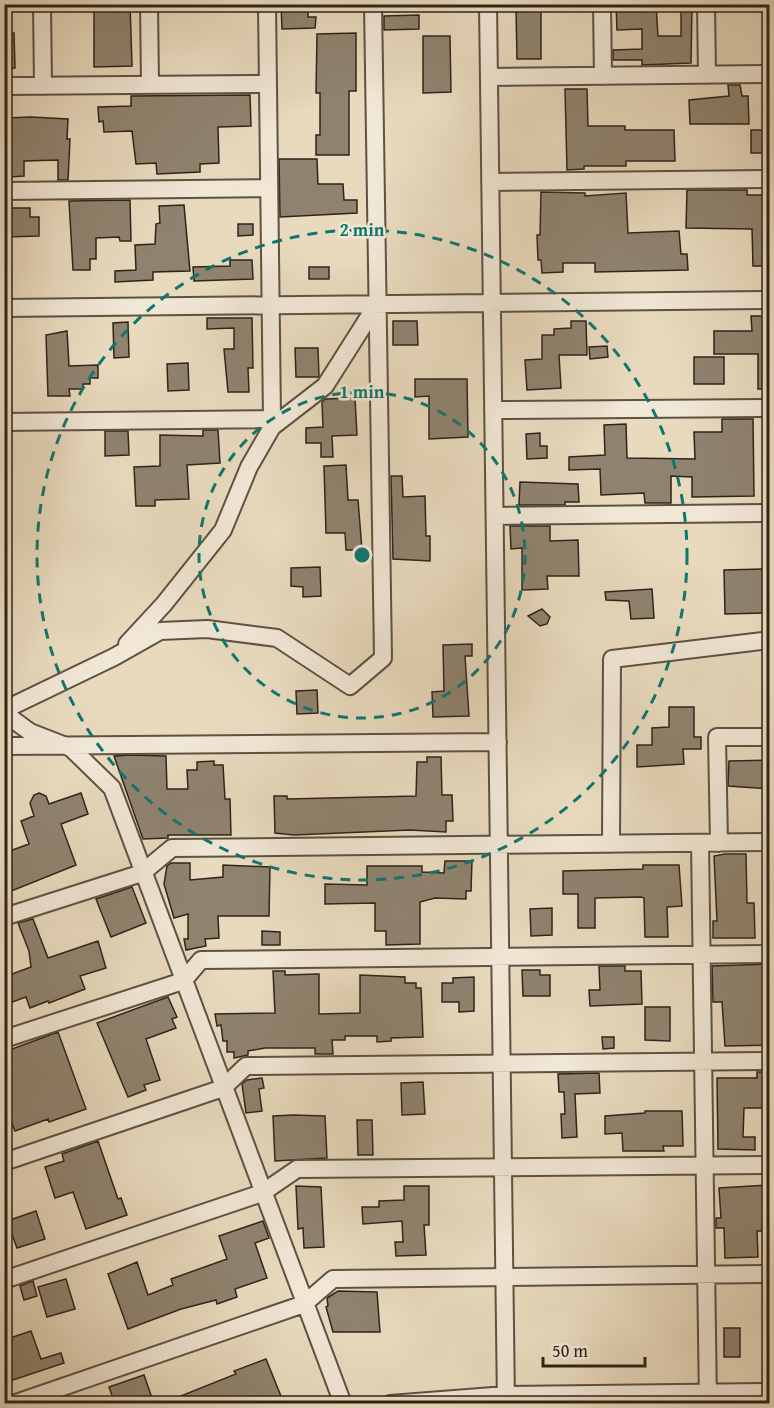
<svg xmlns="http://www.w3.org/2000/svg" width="774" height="1408" font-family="'Gentium Book Plus',serif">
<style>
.building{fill:#8f836f;stroke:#2e241a;stroke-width:1.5}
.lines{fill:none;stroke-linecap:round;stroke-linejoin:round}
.street-casing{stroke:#5d5243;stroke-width:20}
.street{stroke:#f1e7d5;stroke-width:16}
.ring{fill:none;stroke:#0f766e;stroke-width:3;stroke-dasharray:10 8}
.centre{fill:#0f766e;stroke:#f1e7d5;stroke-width:3}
.ring-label{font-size:18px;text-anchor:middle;font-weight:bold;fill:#0f766e;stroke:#f1e7d5;stroke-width:5;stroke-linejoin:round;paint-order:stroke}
</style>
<rect width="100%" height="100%" fill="#e9dabe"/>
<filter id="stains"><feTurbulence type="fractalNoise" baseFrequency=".00333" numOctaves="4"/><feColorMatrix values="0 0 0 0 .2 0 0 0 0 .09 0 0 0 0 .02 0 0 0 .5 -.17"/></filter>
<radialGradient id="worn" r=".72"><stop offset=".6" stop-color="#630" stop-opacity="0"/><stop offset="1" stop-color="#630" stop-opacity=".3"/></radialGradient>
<!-- building -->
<path class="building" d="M94 4H130L132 66 94 67Z
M281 4H308V17H316L315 28 282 29Z
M523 4H541V59H517L516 9H523Z
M616 4H656L658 36H681V4H692L691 63 642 65V60H613V50L642 49V29L617 30Z
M419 15V29L384 30V16Z
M14 33 15 68 4 69V34Z
M356 33V91H349V155H316V135H320V93H316L317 34Z
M423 36H450L451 92 423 93Z
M728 85H740L742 96H748L749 124H690L689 100 729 96Z
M565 89H587L588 126H625V130H674L675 161H626V166H584V169L567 170Z
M250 95 251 126 218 127 219 163 200 164V172L157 174 156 163 136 164 132 131 104 132 103 121 99 122 98 107 131 106V96Z
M31 117 68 119 67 139H70L68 180H58V160L24 161V176L9 177 8 165H11L6 118Z
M751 130H770V153H751Z
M279 159H317L318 184H343L344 200H357V213L280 217Z
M687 190H747V195H770V266H753L752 229 686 228Z
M541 192 585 193V196L626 193 628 233 679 231 681 254H687L688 270 595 272V263H563V272L542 273 541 260H538L537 235H540Z
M130 200 131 241H120L119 237 96 238V259H90V270H73L69 201Z
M184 205 190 271 153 272V280L115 282V271L136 270 135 245 155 244 156 224 160 223 159 206Z
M10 208H30V217H39V236L4 237V209Z
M238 224H253V235L238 236Z
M230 260H252L253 279 194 281 193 267 230 266Z
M309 267H329V279H309Z
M751 316H769L770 389H758V354H714V331H752Z
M207 318H252L253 368H248L249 392H228L224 349H234V328L207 329Z
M393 321H417L418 345H393Z
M571 321H586L587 355H559L561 388 527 390 525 360 542 359V335H554V329L571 328Z
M128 322 129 357 114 358 113 323Z
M67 331 69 366 98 365V378H90V384H83V389H69L70 396H48L46 335Z
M607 346 608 357 590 359 589 347Z
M295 348H318L319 377H296Z
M694 357H724V384H694Z
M188 363 189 390 168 391 167 364Z
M415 379H467L468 437 429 439V396L415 397Z
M355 398 357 435 332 436 333 457H321V443H306V428L323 427 322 402 325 399Z
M722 419H753L754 496 692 497V477L671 476V503H645L644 493 601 495 600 469 569 470V457L605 455 604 425 626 424 627 458 695 459 694 432H722Z
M203 430H218L220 463 187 465 189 499 155 500V506H136L134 467 160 466V435L203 436Z
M105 431H128L129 455 105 456Z
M540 433V446H547V458L527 459 526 434Z
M346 465 348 500H358L362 550H346L345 533H326L324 466Z
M391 476H402L403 497 425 496 426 536H430V561L393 559Z
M520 482 578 484 579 502H565V505H519Z
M510 526H550V541L578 540 579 576H547L548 589 522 590V548L511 549Z
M320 567 321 596 303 597V587L291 586V568Z
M765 569 766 613 725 614 724 570Z
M652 589 654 618 631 619 629 601 606 600 605 592Z
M542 609 550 617 547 624 540 626 528 616Z
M472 644V656H465L469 716 433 717 432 692 444 691 443 645Z
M317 690 318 713 297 714 296 691Z
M669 707H694V737H701V749H683L684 764 637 767V745H652V728L669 727Z
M131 755 166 756 167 789H188L187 770H197V762L214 761V765H223L225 799H230L231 835H168V838L143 839 114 756Z
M427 757H441L442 795H452L453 821H446V832L410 830 294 835 275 833 274 796H287V799L416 796 417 762H427Z
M770 760V789L728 786 729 761Z
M39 793 46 796 49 804 81 793 88 814 61 824 76 865 4 894V853L29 844 21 821 34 816 30 803 34 795Z
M725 854H746L747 903H754L755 938H713V921H717L714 856Z
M445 861H472L471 891H466V899L435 898 420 902V944L386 945V931H375V903L325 904V884L367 885V866H422V872L444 873Z
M171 863H190V880L223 877V865L270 867 269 916H218L219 938 205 939 206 946 186 950 184 939H188V914L174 918 164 884 167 866Z
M643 865H679L682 906 667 907 668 937H645L644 898 641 897 595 898V928H578V894H563V871L643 869Z
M132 887 146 923 111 937 96 899Z
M552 908V935L531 936 530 909Z
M33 919 48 958 98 941 106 968 80 976 85 989 49 1003 48 1001 30 1008 26 997 4 1005V977L31 967 29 951 18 923Z
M262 931 280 932V945H262Z
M770 964V1045L725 1046 722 1002H713L712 966Z
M599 966H625V971H641L642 1004 590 1006 589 990H600Z
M522 970H540V975H550V996H523Z
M273 971H285V975L319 974V1014L360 1013V975L405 977V983H416V988H421L423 1037 391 1038V1041L377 1042V1036H345V1040H332L333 1054H315V1048H265L248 1051V1055L234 1058V1052H227V1041H223L221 1025 217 1026 215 1014 275 1013Z
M474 977V1011L459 1012V1002H442V983H453V978Z
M168 997 177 1017 172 1019 176 1028 146 1039 160 1080 144 1085 146 1090 128 1097 97 1023Z
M645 1007H670V1041L645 1040Z
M58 1032 86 1109 49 1122 48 1119 15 1131 4 1103V1052Z
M602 1037H614V1048L603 1049Z
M757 1072H770V1108H744L743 1137H755V1150L718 1149 717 1078H757Z
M599 1073 600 1093 575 1094 577 1137 562 1138 561 1114H565L564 1092H559L558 1074Z
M262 1078 264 1088 259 1089 262 1111 246 1113 242 1084 247 1080Z
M423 1082 425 1114 402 1115 401 1083Z
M645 1111H682L683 1146H663L664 1151H623L622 1133 605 1134V1116L645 1113Z
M293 1115 325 1116 327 1158 275 1161 273 1116Z
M357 1120H372L373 1155H358Z
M98 1141 118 1199 121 1198 127 1215 86 1229 73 1192 55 1198 45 1167 64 1161 62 1154Z
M770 1185V1226H762V1231H757L758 1257 725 1258 724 1228H716V1218H721L719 1188Z
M296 1186 321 1187 324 1247 304 1248 303 1228 298 1229Z
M404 1186H429V1225H424L426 1255 396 1256 395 1242H403L402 1221 363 1224 362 1207H379V1201L404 1200Z
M36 1211 45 1239 17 1248 7 1221Z
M263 1221 269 1238 255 1243 267 1278 235 1289 237 1297 217 1304 216 1300 181 1309 128 1329 108 1274 137 1262 148 1295 173 1285 171 1279 227 1259 219 1236Z
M66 1279 75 1309 47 1317 38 1287Z
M33 1281 37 1296 24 1300 20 1286Z
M338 1291 377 1292 380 1332H333L326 1307 328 1306 327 1298Z
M724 1328H740V1357H724Z
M31 1331 41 1359 61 1353 64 1363 4 1383V1366L9 1365 4 1340Z
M266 1359 283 1401 276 1404H161L236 1374 234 1371Z
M144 1375 152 1398 136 1404H115L109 1387Z"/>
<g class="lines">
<defs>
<path id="street" d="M42 4 43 86
M149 4 150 85
M488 4 506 1404
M602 4 603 76
M706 4 707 75
M489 77 770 74
M4 86 268 84
M490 182 770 179
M4 191 269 188
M4 308 770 300
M493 410 770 408
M4 422 272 419 267 4
M495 516 770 513
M127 644 164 604 223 530 249 467 272 427 325 386 377 304
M4 710 114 657 160 631 207 629 277 638 350 686 383 658 373 4
M4 713 30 732 71 748 112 788 343 1404
M4 746 498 742
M700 843 708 1404
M719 843 717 737H770
M611 844 612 659 770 640
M4 917 142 873 172 848 770 842
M4 1039 183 981 201 960 770 954
M4 1162 223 1088 246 1066 770 1061
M4 1280 262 1193 297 1169 770 1165
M13 1404 304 1304 333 1279 770 1274
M390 1404 506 1395 770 1392"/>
</defs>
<!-- street casing -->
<use href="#street" class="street-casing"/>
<!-- street -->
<use href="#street" class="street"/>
</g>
<!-- distance rings -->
<g class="ring">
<circle cx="362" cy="555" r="163"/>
<circle cx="362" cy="555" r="325"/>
</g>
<circle cx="362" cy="555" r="9" class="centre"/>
<g class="ring-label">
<text x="362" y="236">2 min</text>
<text x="362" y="398">1 min</text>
</g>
<!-- margin -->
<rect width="774" height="1408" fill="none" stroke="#e9dabe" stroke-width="24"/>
<rect x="6" y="6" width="762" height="1396" fill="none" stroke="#2e241a" stroke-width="3"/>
<rect x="12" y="12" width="750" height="1384" fill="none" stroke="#2e241a" stroke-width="1.5"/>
<!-- scale -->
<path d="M543 1357v9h102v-9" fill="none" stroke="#2e241a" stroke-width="3"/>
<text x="552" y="1357" font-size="18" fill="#2e241a" stroke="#f1e7d5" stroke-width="4.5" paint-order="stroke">50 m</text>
<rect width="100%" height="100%" filter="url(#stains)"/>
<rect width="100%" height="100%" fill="url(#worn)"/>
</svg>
